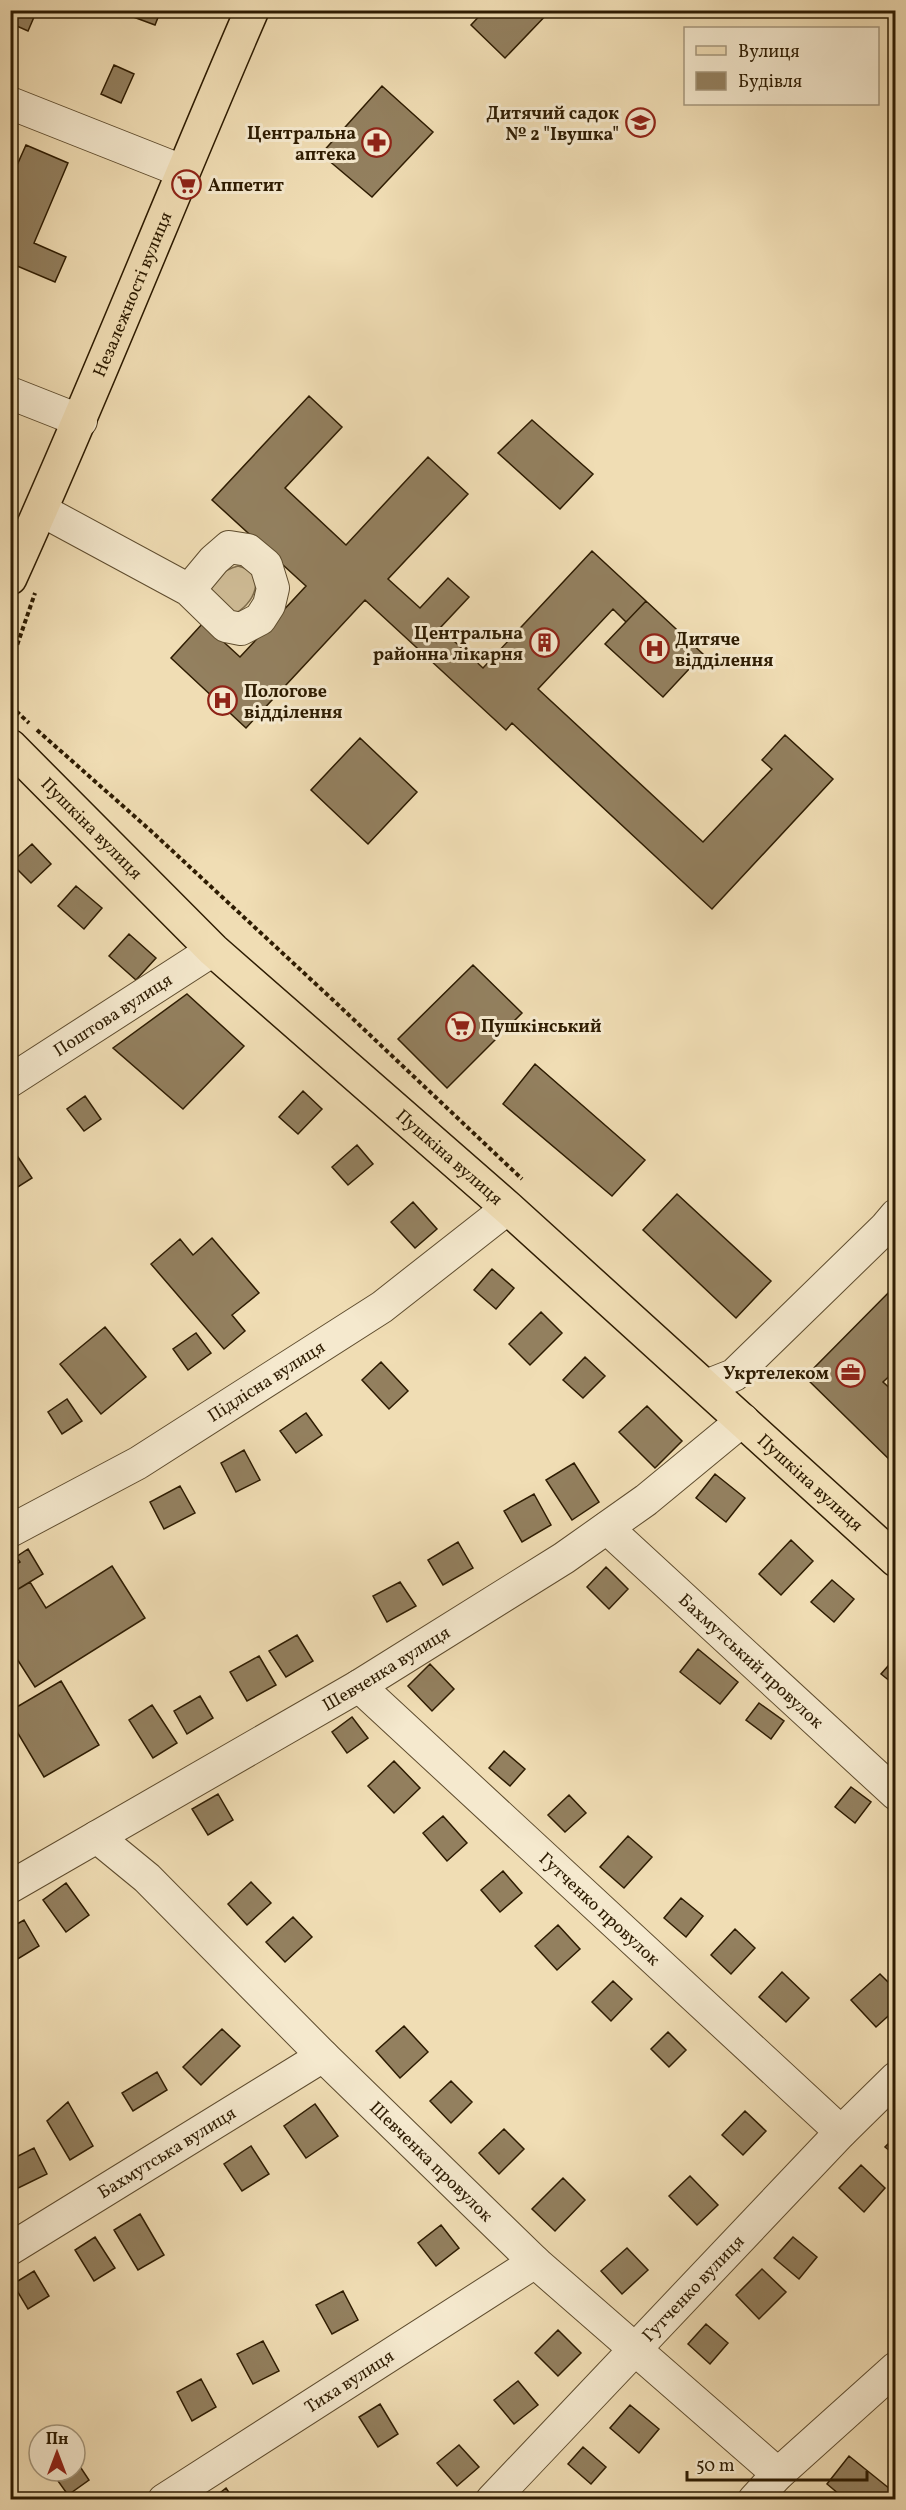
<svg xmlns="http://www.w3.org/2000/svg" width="906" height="2510" font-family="Vollkorn,serif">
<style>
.green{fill:#cfbc96;stroke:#7e6c4c;stroke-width:1.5}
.building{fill:#93805f;stroke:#2e1c02;stroke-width:1.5}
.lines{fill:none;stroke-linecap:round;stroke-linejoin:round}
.minor-casing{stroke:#5e4c2e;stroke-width:34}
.major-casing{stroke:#2e1c02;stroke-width:36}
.path{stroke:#2e1c02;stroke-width:4;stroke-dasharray:4.5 3;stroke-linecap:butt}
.minor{stroke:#f5e9ce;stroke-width:32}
.major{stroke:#f0ddb4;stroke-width:33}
.labels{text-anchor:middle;stroke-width:6;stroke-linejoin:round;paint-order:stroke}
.poi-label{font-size:18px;font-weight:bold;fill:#2e1c02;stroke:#f5e9ce;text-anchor:end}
.street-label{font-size:18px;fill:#2e1c02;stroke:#f5e9ce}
</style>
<rect width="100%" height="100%" fill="#f0ddb4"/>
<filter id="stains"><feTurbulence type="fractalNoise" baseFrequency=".00333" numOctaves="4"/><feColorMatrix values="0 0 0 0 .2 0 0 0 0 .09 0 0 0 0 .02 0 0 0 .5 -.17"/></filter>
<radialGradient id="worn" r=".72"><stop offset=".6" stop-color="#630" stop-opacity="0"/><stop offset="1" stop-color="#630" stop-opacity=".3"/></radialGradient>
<!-- green -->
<path class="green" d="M238 566C269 573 254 606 232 615L209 594C213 579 223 570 238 566Z"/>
<!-- building -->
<path class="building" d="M10 10H37L28 31 10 23Z
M130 10H161L155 25 128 15Z
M485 10H551L505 58 471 25Z
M114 65 134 74 121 103 101 94Z
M382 86 433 132 372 197 321 154Z
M26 145 68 163 34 243 66 257 55 282 10 263V181Z
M309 396 342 427 285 488 346 545 428 457 468 494 388 579 420 608 448 578 469 597 440 628 483 668 592 551 646 601 626 622 613 609 538 689 703 842 772 769 762 760 785 735 833 779 712 909 512 723 506 730 365 600 246 728 171 658 203 623 240 657 306 586 212 500Z
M532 420 593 474 560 509 498 453Z
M646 601 703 654 663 697 605 644Z
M360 738 417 792 368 844 311 790Z
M32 844 51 864 31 883 11 863Z
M76 886 102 908 84 929 58 906Z
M129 934 156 958 136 980 109 956Z
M473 965 522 1013 447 1088 398 1039Z
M187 994 244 1046 183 1109 113 1048Z
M535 1064 645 1160 612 1196 503 1104Z
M303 1091 322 1109 298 1134 279 1117Z
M85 1096 101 1119 84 1131 67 1109Z
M357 1145 373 1164 348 1185 332 1167Z
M12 1148 32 1178 10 1192V1149Z
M677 1194 771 1281 736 1318 643 1230Z
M413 1202 437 1229 415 1248 391 1222Z
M212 1238 259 1293 232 1315 245 1331 224 1349 151 1264 180 1239 193 1255Z
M492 1269 514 1288 496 1309 474 1290Z
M896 1285V1370L883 1382 896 1394V1466L805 1377Z
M541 1312 562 1333 530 1365 509 1344Z
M105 1327 146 1377 101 1414 60 1364Z
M196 1333 211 1353 188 1370 173 1349Z
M585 1357 605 1376 583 1398 563 1380Z
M381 1362 408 1391 389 1409 362 1380Z
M67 1399 82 1421 62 1434 48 1412Z
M647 1406 682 1441 655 1468 619 1432Z
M306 1413 322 1435 296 1453 280 1431Z
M244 1450 260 1480 236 1492 221 1463Z
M574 1463 599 1502 572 1520 546 1480Z
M715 1474 745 1498 726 1522 696 1498Z
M180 1486 195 1513 164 1529 150 1502Z
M534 1494 551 1525 522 1542 504 1511Z
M791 1540 813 1561 781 1595 759 1574Z
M458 1542 473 1568 443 1585 428 1560Z
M28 1549 43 1574 10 1594V1568L20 1562 16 1557Z
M112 1566 145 1618 35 1687 10 1648V1594L30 1582 46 1608Z
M606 1567 628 1589 609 1609 587 1587Z
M832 1580 854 1599 834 1622 811 1602Z
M400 1582 416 1606 387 1622 373 1596Z
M297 1635 313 1661 286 1677 269 1651Z
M698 1649 738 1682 720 1704 680 1672Z
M259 1656 276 1685 247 1701 230 1672Z
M896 1657V1686L881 1674Z
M430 1664 454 1689 432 1711 408 1686Z
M61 1681 99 1745 44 1777 10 1720V1711Z
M200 1696 213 1718 187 1734 174 1711Z
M759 1703 784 1721 771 1739 746 1720Z
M152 1705 177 1743 153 1758 129 1720Z
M352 1717 368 1738 347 1753 332 1732Z
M504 1751 525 1769 510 1786 489 1768Z
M394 1761 420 1788 394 1813 368 1786Z
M851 1787 871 1802 855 1823 835 1807Z
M218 1794 233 1820 208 1835 192 1809Z
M569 1795 586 1813 565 1832 548 1815Z
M443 1816 467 1843 447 1861 423 1833Z
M628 1836 652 1857 624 1888 600 1867Z
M503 1871 522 1893 500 1912 481 1890Z
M251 1882 271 1903 247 1925 228 1904Z
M66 1883 89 1915 66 1932 43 1900Z
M681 1898 703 1916 686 1937 664 1918Z
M293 1917 312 1937 285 1962 266 1942Z
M24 1920 39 1946 16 1960 10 1951V1928Z
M558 1925 580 1949 557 1970 535 1946Z
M735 1929 755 1948 731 1974 711 1955Z
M782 1972 809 1998 786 2022 759 1997Z
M880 1974 896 1990V2009L876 2027 851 2000Z
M613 1981 632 1999 611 2021 592 2002Z
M404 2026 428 2052 400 2078 376 2051Z
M222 2029 240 2046 201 2085 183 2067Z
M668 2032 686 2050 669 2067 651 2049Z
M157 2072 167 2090 133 2111 122 2093Z
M451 2081 472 2102 451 2123 430 2101Z
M68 2102 93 2146 70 2160 47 2121Z
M315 2104 338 2136 306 2158 284 2126Z
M745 2111 766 2131 743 2155 722 2135Z
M504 2129 524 2149 499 2174 479 2153Z
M896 2136V2156L885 2147Z
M251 2146 269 2174 242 2191 224 2164Z
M34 2148 47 2174 10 2192V2160Z
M861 2165 885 2188 864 2212 839 2188Z
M690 2176 718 2205 697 2225 669 2196Z
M563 2178 585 2200 555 2231 532 2209Z
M140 2214 164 2255 138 2270 114 2230Z
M441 2225 459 2248 436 2266 418 2243Z
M95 2237 115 2268 94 2281 75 2250Z
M793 2237 817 2257 799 2279 774 2258Z
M627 2248 648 2270 622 2294 601 2271Z
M762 2269 786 2292 759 2319 736 2295Z
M34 2271 49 2296 28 2309 13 2284Z
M343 2291 358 2320 332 2334 316 2305Z
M706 2324 728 2343 710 2364 688 2344Z
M558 2330 581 2353 558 2376 535 2353Z
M263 2341 279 2371 253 2384 237 2354Z
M201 2379 216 2407 192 2421 177 2392Z
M518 2381 538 2405 514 2424 494 2400Z
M380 2404 398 2434 378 2447 359 2417Z
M630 2405 659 2429 639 2453 610 2428Z
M459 2445 479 2467 457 2486 437 2463Z
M583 2447 606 2467 591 2484 568 2464Z
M849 2456 895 2493 889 2500H846L827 2484Z
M75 2459 89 2480 68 2495 53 2474 57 2471H75Z
M226 2488 234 2500H211Z"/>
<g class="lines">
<defs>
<g id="minor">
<path d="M10 103 182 171"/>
<path d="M10 393 81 421"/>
<path d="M41 510 189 590 226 626 241 629 260 619 269 605 273 588 266 565 248 550 229 547 214 560 189 590"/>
<path id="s1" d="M10 1081 213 950"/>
<path d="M706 1386 734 1375 885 1228 896 1215"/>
<path id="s2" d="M607 1528 896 1794"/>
<path id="s3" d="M10 1531 138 1463 382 1307 508 1208"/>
<path id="s4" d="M359 1686 841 2132"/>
<path id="s5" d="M97 1837 147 1878 323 2056 535 2262 778 2474"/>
<path id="s6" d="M10 1887 359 1686 564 1558 646 1500 743 1420"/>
<path id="s7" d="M10 2249 323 2056"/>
<path id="s8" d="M164 2500 535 2262"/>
<path id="s9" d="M492 2500 841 2132 896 2078"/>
<path d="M754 2500 778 2474 896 2368"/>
</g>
<g id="major">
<path id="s10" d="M10 578C95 391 170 199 252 10"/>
<path id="s11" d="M10 746 213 950 508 1208 896 1560"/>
</g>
</defs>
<!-- minor casing -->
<use href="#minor" class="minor-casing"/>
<!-- major casing -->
<use href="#major" class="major-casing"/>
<!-- path -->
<path class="path" d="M10 666 35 593
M10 682 16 711 29 723
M37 730 150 830 333 1000 522 1179"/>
<!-- minor -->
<use href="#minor" class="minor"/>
<!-- major -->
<use href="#major" class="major"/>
</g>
<!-- icons -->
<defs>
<symbol id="school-ring" viewBox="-11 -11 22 22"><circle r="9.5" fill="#f5e9ce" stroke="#8f2418" stroke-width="1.5"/><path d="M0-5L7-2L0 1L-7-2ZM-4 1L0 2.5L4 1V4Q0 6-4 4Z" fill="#8f2418"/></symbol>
<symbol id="pharmacy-ring" viewBox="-11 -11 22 22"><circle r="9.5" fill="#f5e9ce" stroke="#8f2418" stroke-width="1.5"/><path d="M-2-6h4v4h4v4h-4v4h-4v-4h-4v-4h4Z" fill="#8f2418"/></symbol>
<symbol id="supermarket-ring" viewBox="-11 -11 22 22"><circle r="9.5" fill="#f5e9ce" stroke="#8f2418" stroke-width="1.5"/><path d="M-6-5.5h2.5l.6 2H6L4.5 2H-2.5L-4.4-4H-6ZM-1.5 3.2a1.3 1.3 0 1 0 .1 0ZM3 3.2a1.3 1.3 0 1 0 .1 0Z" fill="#8f2418"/></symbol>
<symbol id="building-ring" viewBox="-11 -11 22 22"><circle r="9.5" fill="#f5e9ce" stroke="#8f2418" stroke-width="1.5"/><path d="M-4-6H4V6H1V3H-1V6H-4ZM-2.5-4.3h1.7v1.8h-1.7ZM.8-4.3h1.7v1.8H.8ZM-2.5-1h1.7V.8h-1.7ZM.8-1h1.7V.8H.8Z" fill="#8f2418"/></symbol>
<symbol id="hospital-ring" viewBox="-11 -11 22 22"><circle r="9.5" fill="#f5e9ce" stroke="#8f2418" stroke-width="1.5"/><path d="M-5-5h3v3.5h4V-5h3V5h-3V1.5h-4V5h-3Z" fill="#8f2418"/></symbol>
<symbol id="office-ring" viewBox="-11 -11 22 22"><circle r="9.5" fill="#f5e9ce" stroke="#8f2418" stroke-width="1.5"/><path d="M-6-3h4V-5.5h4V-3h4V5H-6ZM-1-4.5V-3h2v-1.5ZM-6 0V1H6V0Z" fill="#8f2418"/></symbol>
</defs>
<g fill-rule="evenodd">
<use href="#school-ring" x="624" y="106" width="33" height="33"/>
<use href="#pharmacy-ring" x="360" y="126" width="33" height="33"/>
<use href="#supermarket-ring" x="170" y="168" width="33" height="33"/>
<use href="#building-ring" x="528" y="626" width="33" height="33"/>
<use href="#hospital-ring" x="638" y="632" width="33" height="33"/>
<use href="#hospital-ring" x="206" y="684" width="33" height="33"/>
<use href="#supermarket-ring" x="444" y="1010" width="33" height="33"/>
<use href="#office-ring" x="834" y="1356" width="33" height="33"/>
</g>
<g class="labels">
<!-- poi labels -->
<g class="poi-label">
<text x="619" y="119">Дитячий садок<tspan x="619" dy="21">№ 2 "Івушка"</tspan></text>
<text x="356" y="139">Центральна<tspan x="356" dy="21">аптека</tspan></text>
<text x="208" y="191" text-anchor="start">Аппетит</text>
<text x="523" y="639">Центральна<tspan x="523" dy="21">районна лікарня</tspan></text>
<text x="675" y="645" text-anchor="start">Дитяче<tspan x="675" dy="21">відділення</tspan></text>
<text x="244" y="697" text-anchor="start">Пологове<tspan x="244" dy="21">відділення</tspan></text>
<text x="481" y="1032" text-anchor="start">Пушкінський</text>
<text x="829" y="1379">Укртелеком</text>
</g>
<!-- street labels -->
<g class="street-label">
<text dy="6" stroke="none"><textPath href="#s10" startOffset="309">Незалежності вулиця</textPath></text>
<text dy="6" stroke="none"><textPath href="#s11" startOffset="116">Пушкіна вулиця</textPath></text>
<text dy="6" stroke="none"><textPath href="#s1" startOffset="122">Поштова вулиця</textPath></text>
<text dy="6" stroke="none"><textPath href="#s11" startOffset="602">Пушкіна вулиця</textPath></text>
<text dy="6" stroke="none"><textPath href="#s3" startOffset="297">Підлісна вулиця</textPath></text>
<text dy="6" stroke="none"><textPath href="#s11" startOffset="1088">Пушкіна вулиця</textPath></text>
<text dy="6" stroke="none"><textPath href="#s2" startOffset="196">Бахмутський провулок</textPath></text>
<text dy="6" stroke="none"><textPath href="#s6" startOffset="435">Шевченка вулиця</textPath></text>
<text dy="6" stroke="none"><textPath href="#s4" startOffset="328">Гутченко провулок</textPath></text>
<text dy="6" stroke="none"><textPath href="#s7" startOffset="184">Бахмутська вулиця</textPath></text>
<text dy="6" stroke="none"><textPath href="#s5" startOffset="466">Шевченка провулок</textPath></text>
<text dy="6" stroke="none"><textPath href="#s9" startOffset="292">Гутченко вулиця</textPath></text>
<text dy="6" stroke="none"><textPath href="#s8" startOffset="220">Тиха вулиця</textPath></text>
</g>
</g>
<!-- margin -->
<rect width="906" height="2510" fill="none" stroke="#f0ddb4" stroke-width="36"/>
<rect x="12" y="12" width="882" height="2486" fill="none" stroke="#2e1c02" stroke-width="3"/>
<rect x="18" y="18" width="870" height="2474" fill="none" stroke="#2e1c02" stroke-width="1.5"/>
<!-- legend -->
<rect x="684" y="27" width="195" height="78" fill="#f5e9ce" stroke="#a5977c" stroke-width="1.5"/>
<rect x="696" y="46" width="30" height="9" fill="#f0ddb4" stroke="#a5977c" stroke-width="1.5"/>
<text x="738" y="57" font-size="18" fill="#2e1c02">Вулиця</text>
<rect x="696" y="72" width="30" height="18" fill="#93805f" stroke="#a5977c" stroke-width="1.5"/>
<text x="738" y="87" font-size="18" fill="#2e1c02">Будівля</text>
<!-- north arrow -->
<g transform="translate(57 2453)"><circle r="28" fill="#f5e9ce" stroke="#a5977c" stroke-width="1.5"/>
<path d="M0-4.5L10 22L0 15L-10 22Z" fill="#8f2418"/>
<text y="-9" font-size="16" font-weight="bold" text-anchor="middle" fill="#2e1c02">Пн</text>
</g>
<!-- scale -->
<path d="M687 2471v9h180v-9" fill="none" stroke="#2e1c02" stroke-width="3"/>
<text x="696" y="2471" font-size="18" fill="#2e1c02" stroke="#f5e9ce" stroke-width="4.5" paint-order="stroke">50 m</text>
<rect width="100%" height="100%" filter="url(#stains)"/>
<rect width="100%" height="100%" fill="url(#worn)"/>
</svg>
